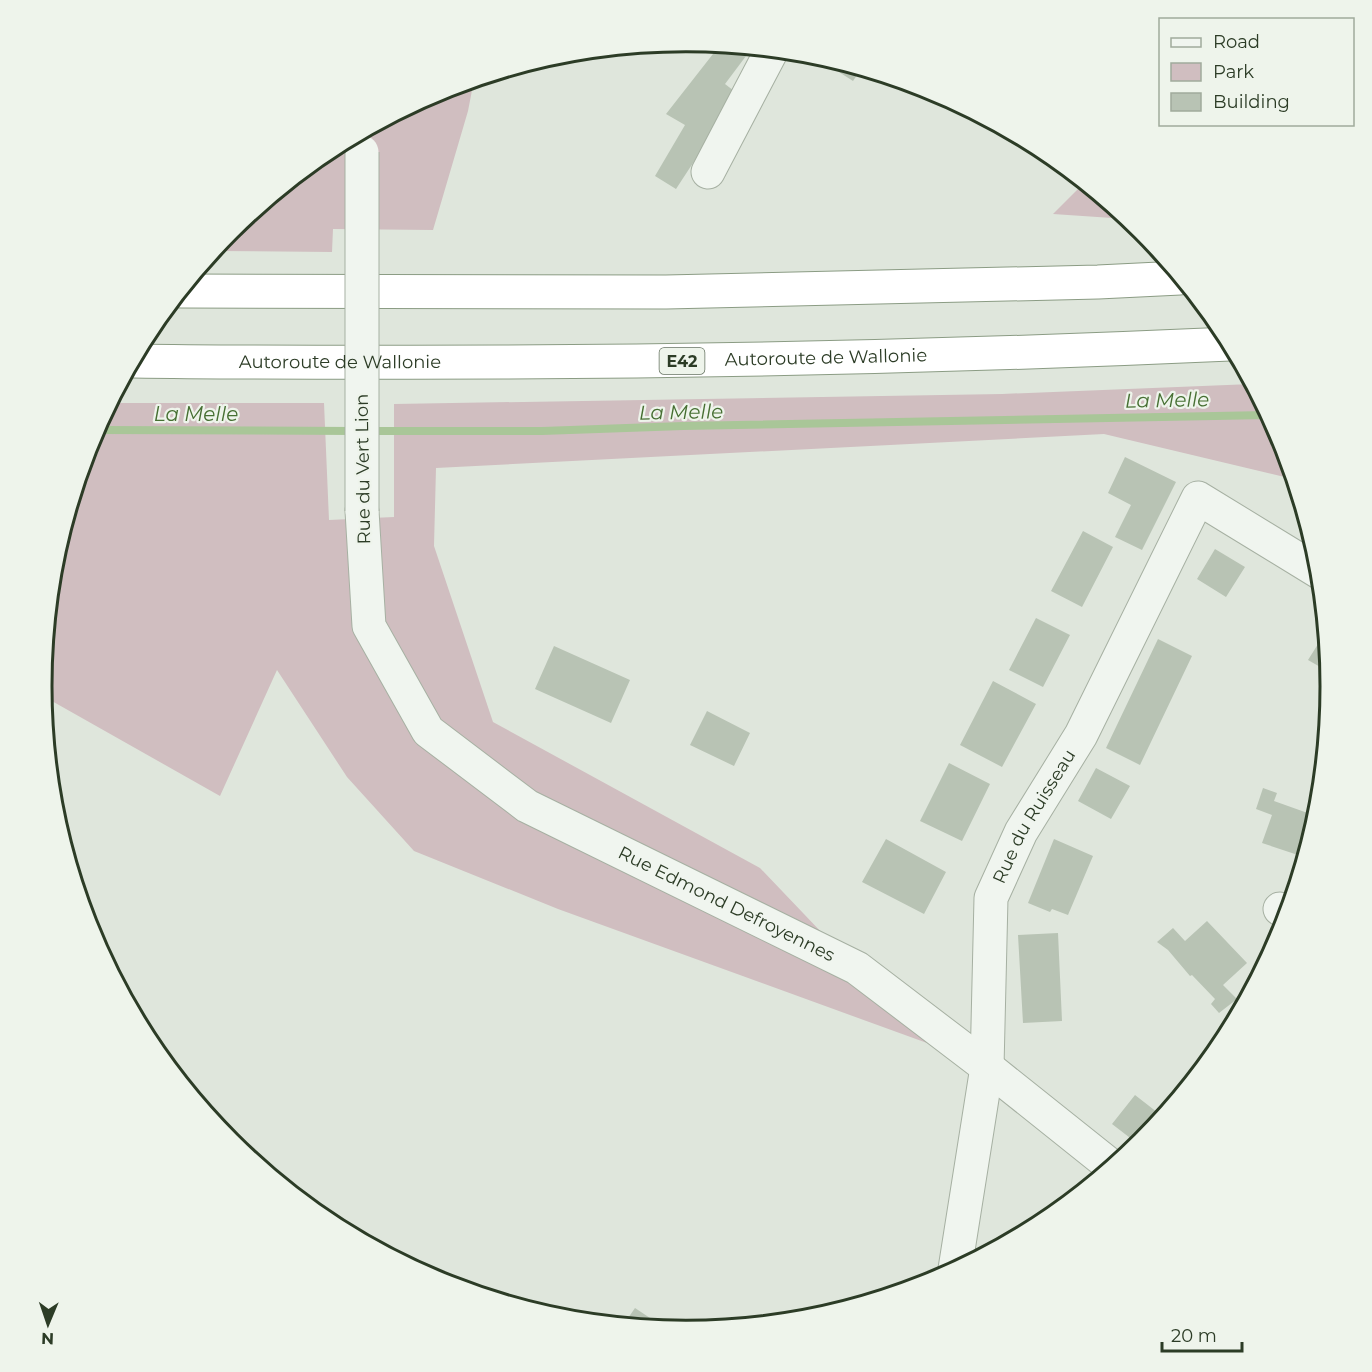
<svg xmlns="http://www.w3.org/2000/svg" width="1372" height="1372" font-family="Montserrat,sans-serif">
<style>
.green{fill:#d0bec0}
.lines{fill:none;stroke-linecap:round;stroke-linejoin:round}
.stream{stroke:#a9c698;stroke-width:8}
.building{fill:#b8c3b4}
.minor-casing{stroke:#a6b0a2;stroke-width:35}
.highway-casing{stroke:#8b9c84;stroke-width:35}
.minor{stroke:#f0f5ef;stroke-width:33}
.highway{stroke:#fff;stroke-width:33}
.minor-bridge-casing{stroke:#a6b0a2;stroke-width:35;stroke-linecap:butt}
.minor-bridge{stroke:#f0f5ef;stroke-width:33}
.labels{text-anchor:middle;stroke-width:4.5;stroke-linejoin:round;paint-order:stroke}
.shield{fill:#eef4eb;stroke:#667361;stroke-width:1.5}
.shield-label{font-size:16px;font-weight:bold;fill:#2c3c26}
.street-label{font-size:18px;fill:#2c3c26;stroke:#eef4eb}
.water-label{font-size:20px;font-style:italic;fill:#466f32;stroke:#eef4eb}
.rim{fill:none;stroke:#2c3c26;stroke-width:3}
</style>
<rect width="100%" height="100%" fill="#dfe6dc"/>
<!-- green -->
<path class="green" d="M474 80 468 111 433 230 333 229 332 252 214 251 231 230 329 150 440 91Z
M1084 183 1127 219 1053 214Z
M1252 384 1281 440 1293 479 1104 434 436 468 434 546 493 722 760 868 927 1043 558 909 414 851 347 777 277 670 220 796 43 696 42 686 54 560 91 439 110 403H324L329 520 394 517V404L1002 394Z"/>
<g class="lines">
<!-- stream -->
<path class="stream" d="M96 430 356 431
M369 431H542L683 426 1268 415"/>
</g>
<!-- building -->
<path class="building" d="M720 45 752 48 725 84 738 94 676 189 655 176 685 125 666 114Z
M831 60 861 69 853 81 828 65Z
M1125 457 1176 482 1142 550 1115 537 1131 505 1108 493Z
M1083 531 1113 547 1082 607 1051 591Z
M1215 549 1245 567 1226 597 1197 579Z
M1036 618 1070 635 1043 687 1009 670Z
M1325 633 1329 672 1308 660Z
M1158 639 1192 656 1140 765 1106 748Z
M554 646 630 680 611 723 535 689Z
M993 681 1036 704 1002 767 960 745Z
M707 711 750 733 734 766 690 745Z
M949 763 990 784 962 841 920 821Z
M1096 768 1130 786 1111 819 1078 801Z
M1263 788 1277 793 1274 801 1316 816 1304 857 1262 843 1272 815 1256 809Z
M886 839 946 872 924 914 862 882Z
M1054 839 1093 856 1068 915 1052 909 1050 912 1028 903Z
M1207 921 1247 963 1223 985 1237 999 1219 1013 1211 1004 1215 999 1192 975 1190 976 1168 950 1157 942 1173 928 1185 941Z
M1058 933 1062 1021 1023 1023 1018 935Z
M1135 1095 1162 1116 1138 1144 1112 1124Z
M635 1308 665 1328 624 1324Z"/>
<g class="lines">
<defs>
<g id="minor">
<path d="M708 172 772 50"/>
<path id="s1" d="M362 511 369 626 428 731 527 806 857 968 987 1067 1111 1166"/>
<path d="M1280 909 1287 913"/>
<path id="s2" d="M955 1269 987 1067 991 898 1021 832 1081 735 1198 498 1319 572"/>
</g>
<g id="highway">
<path d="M181 291 666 292 1098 282 1180 278"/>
<path id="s3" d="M133 361C256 363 379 362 503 362 745 361 988 355 1230 344"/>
</g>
</defs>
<!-- minor casing -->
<use href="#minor" class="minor-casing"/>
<!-- highway casing -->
<use href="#highway" class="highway-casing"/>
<!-- minor -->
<use href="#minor" class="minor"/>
<!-- highway -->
<use href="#highway" class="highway"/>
<defs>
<path id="minor-bridge" d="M362 511V152"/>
</defs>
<!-- minor-bridge casing -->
<use href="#minor-bridge" class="minor-bridge-casing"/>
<!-- minor-bridge -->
<use href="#minor-bridge" class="minor-bridge"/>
</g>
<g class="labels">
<!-- shield labels -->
<rect class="shield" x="659.5" y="348" width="45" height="26" rx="4.5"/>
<g class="shield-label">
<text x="682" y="367">E42</text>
</g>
<!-- street labels -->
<g class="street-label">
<text dy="6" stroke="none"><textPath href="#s3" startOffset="693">Autoroute de Wallonie</textPath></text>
<text dy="6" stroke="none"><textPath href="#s3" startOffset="207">Autoroute de Wallonie</textPath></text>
<text transform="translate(363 469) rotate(-91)" y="6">Rue du Vert Lion</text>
<text dy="6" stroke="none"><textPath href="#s2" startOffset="466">Rue du Ruisseau</textPath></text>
<text dy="6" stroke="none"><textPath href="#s1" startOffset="582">Rue Edmond Defroyennes</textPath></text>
</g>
<!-- water labels -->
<g class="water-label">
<text transform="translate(1167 400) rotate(-1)" y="7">La Melle</text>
<text transform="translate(681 412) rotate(-1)" y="7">La Melle</text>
<text x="196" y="421">La Melle</text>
</g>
</g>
<!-- crop -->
<path d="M0 0H1372V1372H0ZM52 686a634 634 0 1 1 1268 0a634 634 0 1 1-1268 0Z" fill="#eef4eb" fill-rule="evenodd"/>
<path class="rim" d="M52 686a634 634 0 1 1 1268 0a634 634 0 1 1-1268 0Z"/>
<!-- legend -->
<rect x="1159" y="18" width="195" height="108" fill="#eef4eb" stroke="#a0aa9c" stroke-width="1.5"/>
<rect x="1171" y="38" width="30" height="9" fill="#f0f5ef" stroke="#a0aa9c" stroke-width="1.5"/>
<text x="1213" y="48" font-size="18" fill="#2c3c26">Road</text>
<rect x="1171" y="63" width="30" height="18" fill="#d0bec0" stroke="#a0aa9c" stroke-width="1.5"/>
<text x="1213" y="78" font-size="18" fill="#2c3c26">Park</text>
<rect x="1171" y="93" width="30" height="18" fill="#b8c3b4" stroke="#a0aa9c" stroke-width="1.5"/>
<text x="1213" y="108" font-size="18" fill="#2c3c26">Building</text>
<!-- north arrow -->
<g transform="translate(48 1324) rotate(182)" stroke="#eef4eb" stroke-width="4.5" paint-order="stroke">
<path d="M0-4.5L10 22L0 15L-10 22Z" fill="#2c3c26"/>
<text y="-9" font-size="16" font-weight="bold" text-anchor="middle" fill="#2c3c26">N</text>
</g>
<!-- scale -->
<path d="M1162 1342v9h80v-9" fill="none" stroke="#2c3c26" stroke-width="3"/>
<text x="1171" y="1342" font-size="18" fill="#2c3c26" stroke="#eef4eb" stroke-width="4.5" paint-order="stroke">20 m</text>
</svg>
